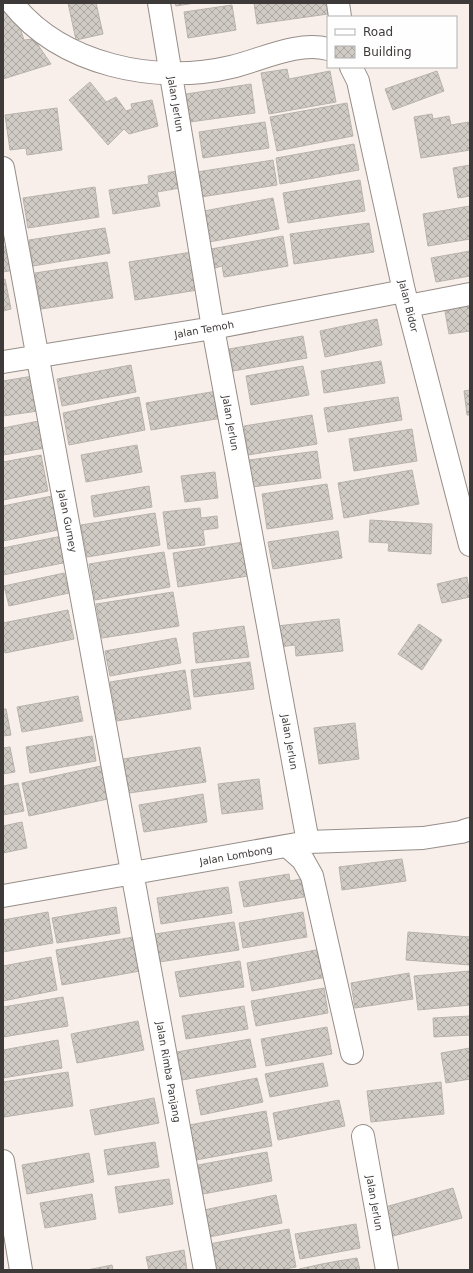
<svg xmlns="http://www.w3.org/2000/svg" width="473" height="1273" font-family="'DejaVu Sans',sans-serif">
<style>
.building{fill:url(#building-cross-hatch);stroke:#b8b3ac}
.lines{fill:none;stroke-linecap:round;stroke-linejoin:round}
.minor-casing{stroke:#978e8a;stroke-width:24}
.minor{stroke:#fff;stroke-width:22}
.labels{text-anchor:middle;stroke-width:3.5;stroke-linejoin:round;paint-order:stroke}
.street-label{font-size:10px;fill:#3e3a39;stroke:#fefefe}
</style>
<defs>
<pattern id="building-cross-hatch" width="8" height="8" patternUnits="userSpaceOnUse"><rect width="8" height="8" fill="#d0cbc4"/><path d="M0 0l8 8M0 8l8-8" fill="none" stroke="#aaa6a0"/></pattern>
</defs>
<rect width="100%" height="100%" fill="#f8efea"/>
<!-- building -->
<path class="building" d="M68 3H96L103 34 76 40Z
M175 3H195L176 6Z
M254 3H326L328 14 257 24Z
M232 5 236 30 188 38 184 12Z
M7 9 18 22 24 40 34 39 51 64 3 79V47H5L3 43V10Z
M287 69 289 79 330 71 336 102 269 114 261 73Z
M437 71 444 91 393 110 385 89Z
M90 82 106 102 116 97 126 111 132 109 131 104 152 100 158 126 129 134 124 129 108 145 69 100Z
M251 84 255 113 190 122 186 94Z
M347 103 353 136 277 151 270 117Z
M57 108 62 150 27 155 26 148 10 150 5 115Z
M432 114 433 119 449 116 451 125 469 122 470 150 421 158 414 117Z
M265 122 269 148 203 158 199 132Z
M354 144 359 170 280 184 276 158Z
M273 160 277 185 201 197 197 172Z
M470 165V196L458 198 453 168Z
M177 171 180 188 157 192 160 206 113 214 109 190 149 184 148 176Z
M360 180 365 211 288 223 283 193Z
M95 187 99 217 28 228 23 198Z
M273 198 279 229 209 242 204 211Z
M470 206V239L428 246 423 214Z
M369 223 374 252 294 264 290 234Z
M105 228 110 253 33 266 29 240Z
M283 236 288 266 224 277 222 266 215 268 211 249Z
M9 246 14 270 3 272V247Z
M470 251V276L436 282 431 258Z
M192 252 198 290 135 300 129 262Z
M107 262 113 298 41 309 35 273Z
M5 279 11 309 3 311V280Z
M470 302V331L449 334 444 306Z
M377 319 382 345 325 357 320 331Z
M303 336 307 358 233 371 229 349Z
M381 361 385 383 324 393 321 371Z
M131 365 136 392 62 406 57 379Z
M303 366 309 395 251 405 246 376Z
M33 376 38 411 3 416V381Z
M470 390V415H467L464 391Z
M217 391 222 418 151 430 146 403Z
M139 397 145 430 69 445 63 413Z
M398 397 402 420 328 432 324 408Z
M312 415 317 444 248 455 244 426Z
M39 421 45 448 3 455V428Z
M412 429 417 461 354 471 349 439Z
M137 445 142 472 86 482 81 455Z
M317 451 321 478 252 487 249 460Z
M41 455 48 491 3 500V462Z
M412 470 419 504 344 518 338 483Z
M215 472 218 498 185 502 181 476Z
M327 484 333 519 267 529 262 494Z
M149 486 152 507 94 517 91 496Z
M52 496 58 530 3 541V506Z
M200 508 201 518 217 516 218 528 203 530 205 545 168 549 163 512Z
M155 513 160 545 87 557 81 525Z
M370 520 432 524 431 554 388 551 389 543 369 542Z
M338 531 342 558 273 569 268 542Z
M67 535 73 561 3 575V548Z
M243 542 248 576 178 587 173 553Z
M164 552 170 587 95 600 89 564Z
M64 573 69 593 9 606 4 586Z
M467 577 470 597 442 603 437 584Z
M173 592 179 626 102 638 96 604Z
M68 610 74 639 5 653 3 641V623Z
M339 619 343 651 296 656 295 645 279 647 277 626Z
M419 624 442 640 422 670 398 654Z
M244 626 249 657 196 663 193 633Z
M176 638 181 663 110 676 105 651Z
M250 662 254 689 194 697 191 670Z
M185 670 191 709 117 721 110 682Z
M78 696 83 721 22 732 17 707Z
M3 709H6L11 735 3 736Z
M355 723 359 759 319 764 314 728Z
M92 736 96 761 30 773 26 747Z
M10 747 15 772 3 774V748Z
M200 747 206 782 129 793 123 759Z
M101 766 108 799 29 816 22 783Z
M259 779 263 809 222 814 218 784Z
M18 783 24 811 3 815V786Z
M203 794 207 822 144 832 139 805Z
M22 822 27 848 3 853V826Z
M402 859 406 881 342 890 339 867Z
M289 874 290 881 301 879 304 897 244 907 239 882Z
M228 887 232 913 161 924 157 898Z
M116 907 120 933 57 943 52 918Z
M48 912 53 943 3 952V920Z
M303 912 307 937 243 948 239 923Z
M234 922 239 950 159 962 155 934Z
M408 932 470 937V965L406 960Z
M134 937 140 971 62 985 56 950Z
M321 949 327 977 252 991 247 963Z
M51 957 57 990 3 1001V966Z
M240 961 244 987 180 997 175 972Z
M470 971V1005L418 1010 414 976Z
M409 973 413 999 355 1008 351 983Z
M324 988 328 1013 256 1026 251 1001Z
M63 997 68 1026 3 1037V1007Z
M244 1006 248 1029 186 1039 182 1016Z
M470 1016V1035L434 1037 433 1018Z
M138 1021 144 1050 77 1063 71 1034Z
M327 1027 332 1054 266 1066 261 1039Z
M250 1039 256 1067 182 1080 177 1052Z
M58 1040 62 1068 3 1078V1050Z
M470 1048V1079L446 1083 441 1053Z
M323 1063 328 1086 270 1097 265 1074Z
M68 1072 73 1106 4 1117 3 1082Z
M257 1078 263 1102 201 1115 196 1090Z
M441 1082 444 1114 371 1122 367 1091Z
M154 1098 159 1123 95 1135 90 1110Z
M339 1100 345 1126 278 1140 273 1113Z
M266 1111 272 1146 196 1160 189 1125Z
M155 1142 159 1167 108 1175 104 1150Z
M267 1152 272 1181 203 1194 198 1165Z
M89 1153 94 1182 27 1194 22 1165Z
M169 1179 173 1204 119 1213 115 1187Z
M453 1188 462 1218 393 1236 385 1207Z
M92 1194 96 1219 45 1228 40 1203Z
M276 1195 282 1223 209 1237 204 1210Z
M356 1224 360 1248 300 1259 295 1234Z
M289 1229 296 1267 280 1270H214L209 1244Z
M184 1250 187 1270H149L146 1257Z
M357 1258 360 1270H340L338 1261Z
M338 1261 340 1270H323L322 1264Z
M322 1264 323 1270H299V1269Z
M112 1265 113 1270H87Z"/>
<g class="lines">
<defs>
<path id="minor" d="M12 3C61 65 156 85 231 67 261 60 297 41 328 49
M159 3 213 328 308 842
M338 3 340 17
M351 67 358 81 404 291 470 545
M3 168 205 1270
M408 306 470 294
M3 362 213 328 404 291
M287 846 303 860 312 876 352 1053
M3 896 308 842 423 838 461 832 470 829
M363 1136 387 1270
M3 1161 21 1270"/>
</defs>
<!-- minor casing -->
<use href="#minor" class="minor-casing"/>
<!-- minor -->
<use href="#minor" class="minor"/>
</g>
<g class="labels">
<!-- street labels -->
<g class="street-label">
<text transform="translate(176 104) rotate(81)" y="4">Jalan Jerlun</text>
<text transform="translate(409 306) rotate(76)" y="4">Jalan Bidor</text>
<text transform="translate(204 329) rotate(-10)" y="4">Jalan Temoh</text>
<text transform="translate(231 423) rotate(80)" y="4">Jalan Jerlun</text>
<text transform="translate(68 521) rotate(79)" y="4">Jalan Gurney</text>
<text transform="translate(290 742) rotate(80)" y="4">Jalan Jerlun</text>
<text transform="translate(236 855) rotate(-10)" y="4">Jalan Lombong</text>
<text transform="translate(169 1072) rotate(80)" y="4">Jalan Rimba Panjang</text>
<text transform="translate(375 1203) rotate(80)" y="4">Jalan Jerlun</text>
</g>
</g>
<!-- border -->
<rect width="473" height="1273" fill="none" stroke="#3e3a39" stroke-width="8"/>
<!-- legend -->
<rect x="327" y="16" width="130" height="52" fill="#fefefe" stroke="#b1b0af"/>
<rect x="335" y="29" width="20" height="6" fill="#ffffff" stroke="#b1b0af"/>
<text x="363" y="36" font-size="12" fill="#3e3a39">Road</text>
<rect x="335" y="46" width="20" height="12" fill="url(#building-cross-hatch)" stroke="#b1b0af"/>
<text x="363" y="56" font-size="12" fill="#3e3a39">Building</text>
</svg>
